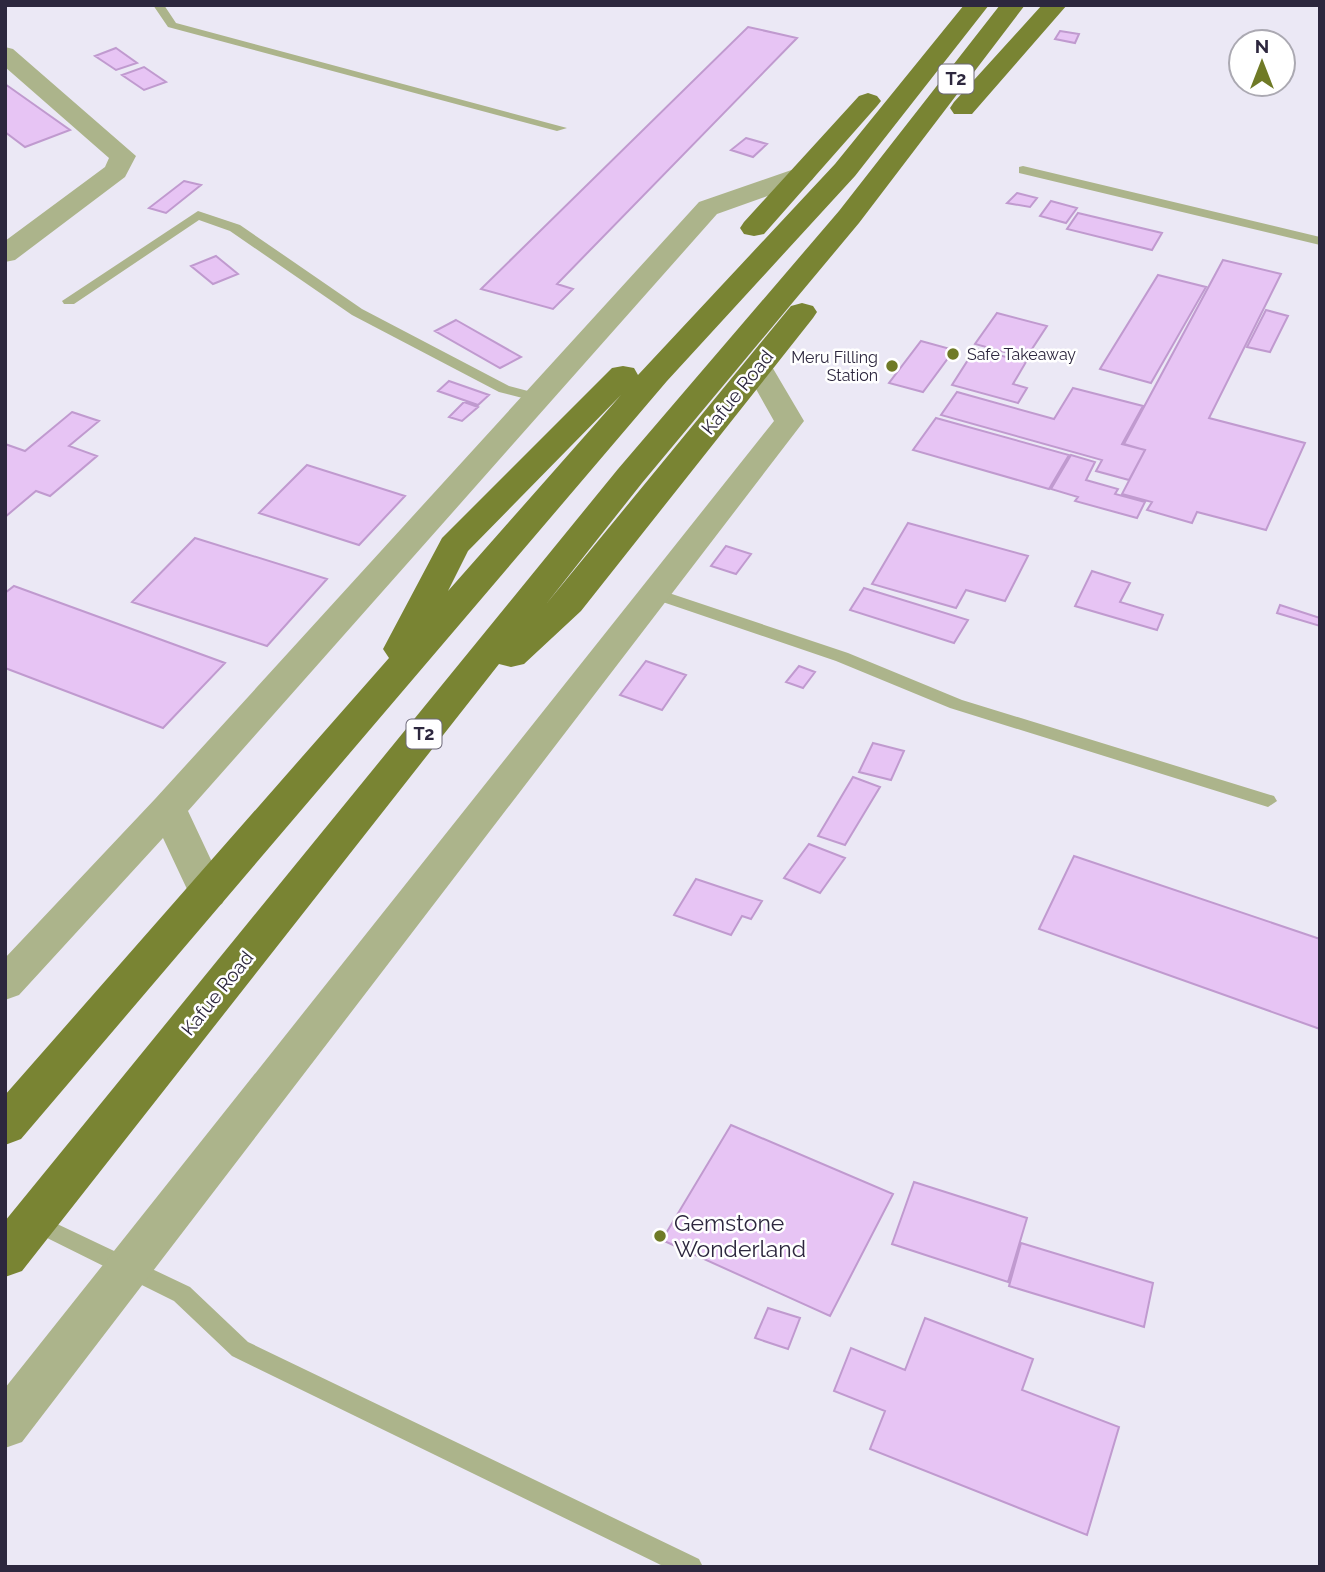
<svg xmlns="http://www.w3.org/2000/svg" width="1325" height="1572" font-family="Raleway,sans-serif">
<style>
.building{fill:#e7c4f4;stroke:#c09acf;stroke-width:2}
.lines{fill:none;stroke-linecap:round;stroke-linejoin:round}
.lane{fill:#acb48b;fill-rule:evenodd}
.street{fill:#acb48b;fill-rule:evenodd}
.primary{fill:#798433;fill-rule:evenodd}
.poi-dot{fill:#6f7a26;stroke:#fff;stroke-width:2.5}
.labels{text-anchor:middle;stroke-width:5;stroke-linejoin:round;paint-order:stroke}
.far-poi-label{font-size:16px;fill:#2d273e;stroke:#fff;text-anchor:start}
.shield{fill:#fff;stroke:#6c6878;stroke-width:2}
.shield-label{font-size:18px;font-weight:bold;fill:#2d273e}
.street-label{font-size:19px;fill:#2d273e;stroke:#fff}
.near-poi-label{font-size:23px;fill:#2d273e;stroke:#fff;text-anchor:start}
</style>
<rect width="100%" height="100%" fill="#ebe8f5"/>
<!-- building -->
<path class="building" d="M748 27 797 38 557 284 573 289 553 309 481 289Z
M1060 31 1079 34 1075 43 1055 39Z
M116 48 137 63 116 70 95 56Z
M144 67 166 82 144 90 122 75Z
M5 84 70 130 25 147 5 132Z
M746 138 767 144 753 157 731 150Z
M184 181 201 185 166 213 149 208Z
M1017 193 1037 198 1030 207 1007 203Z
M1051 201 1077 208 1066 223 1040 216Z
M1078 213 1162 233 1152 250 1067 229Z
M216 256 238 274 213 284 191 266Z
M1223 260 1281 274 1209 418 1305 443 1266 530 1197 512 1192 523 1147 510 1152 502 1122 494 1145 450 1124 444Z
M1158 275 1206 287 1151 383 1100 369Z
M1266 310 1288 316 1270 352 1247 347Z
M997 313 1047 326 1026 358 975 344Z
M456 320 521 357 500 368 435 331Z
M921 341 954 350 923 392 889 383Z
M975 349 1026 362 1013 384 1027 388 1018 403 952 385Z
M449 381 489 395 478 405 438 391Z
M1073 388 1143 406 1122 444 1145 450 1129 480 1096 471 1102 460 941 415 957 392 1054 419Z
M464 402 478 407 462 421 449 417Z
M72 412 99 421 69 446 97 456 50 496 36 491 5 517V444L25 451Z
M936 418 1069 455 1049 489 913 450Z
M1071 455 1095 462 1086 480 1118 489 1115 494 1145 502 1137 518 1075 501 1078 497 1051 489Z
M307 465 405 496 359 545 259 513Z
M908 523 1028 556 1005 601 966 590 956 608 872 584Z
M195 538 327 579 267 646 132 602Z
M726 546 751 554 736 574 711 566Z
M1092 571 1130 583 1120 602 1163 615 1157 630 1075 606Z
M14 586 225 663 163 728 5 668V593Z
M864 588 968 620 954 643 850 610Z
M1280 605 1320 618V626L1277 613Z
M646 661 686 675 662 710 620 695Z
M799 666 815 672 803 688 786 682Z
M873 743 904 751 891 780 859 772Z
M853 777 880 787 845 845 818 836Z
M809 844 845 858 820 893 784 878Z
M1074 856 1320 939V1029L1039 929Z
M696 879 762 901 751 919 742 916 731 935 674 915Z
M731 1125 893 1194 830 1316 662 1240Z
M914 1182 1027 1218 1008 1282 892 1244Z
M1021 1243 1153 1283 1144 1327 1009 1286Z
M768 1308 800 1318 788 1349 755 1338Z
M925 1318 1033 1359 1022 1390 1119 1427 1087 1535 870 1449 885 1411 834 1391 851 1348 905 1370Z"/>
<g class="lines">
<!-- lane -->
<path class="lane" d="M153 5H164L176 23 567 128 557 131 168 27Z
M1023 166 1320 237V245L1019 173V167Z
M198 211 240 225 362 309 509 386 543 395 545 398 538 402 499 392 352 315 230 231 199 220 74 304H64L62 301Z
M654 588 848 653 962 700 1274 796 1277 801 1268 807 950 708 836 661 648 597 646 593 648 589Z
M34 1213 190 1287 248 1342 699 1559 703 1567H665L232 1356 174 1301 27 1228 23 1222 27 1216Z"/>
<!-- street -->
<path class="street" d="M5 47 13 49 136 156 125 177 15 260 5 262V241L105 167 109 158 5 67Z
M803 166 812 168 816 174 812 180 717 214 188 811 227 894 222 904 208 909 194 904 163 838 19 995 5 1000V958L155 799 699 202Z
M758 357 768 360 804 421 22 1442 5 1448V1388L774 421 743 366 748 360Z"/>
<!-- primary -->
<path class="primary" d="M964 5H989L855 176 667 381 21 1139 5 1145V1095L389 658 383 649 442 538 612 368 623 366 634 368 638 375 835 164ZM621 395 448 591 468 551Z
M1000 5H1025L859 223 642 483 547 603 791 306 802 303 813 306 817 312 813 318 581 611 524 664 511 667 499 664 22 1271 5 1277V1221L618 469 839 211Z
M1042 5H1067L972 114H954L950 108 954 102Z
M868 93 877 96 881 101 877 106 764 234 754 236 744 234 740 228 744 222 859 96Z"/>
</g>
<!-- markers -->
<g class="poi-dot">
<circle cx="953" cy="354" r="7"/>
<circle cx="892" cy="366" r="7"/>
<circle cx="660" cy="1236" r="7"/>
</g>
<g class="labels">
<!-- far-poi labels -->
<g class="far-poi-label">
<text x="967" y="360">Safe Takeaway</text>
<text x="878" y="363" text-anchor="end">Meru Filling<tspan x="878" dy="18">Station</tspan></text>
</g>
<!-- shield labels -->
<g class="shield">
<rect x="938.5" y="64.5" width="35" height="29" rx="5"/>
<rect x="406.5" y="719.5" width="35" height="29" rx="5"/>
</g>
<g class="shield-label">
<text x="956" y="85">T2</text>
<text x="424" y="740">T2</text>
</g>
<!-- street labels -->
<g class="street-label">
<text transform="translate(737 392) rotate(-51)" y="7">Kafue Road</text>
<text transform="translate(217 993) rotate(-51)" y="7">Kafue Road</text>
</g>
<!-- near-poi labels -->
<g class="near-poi-label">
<text x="674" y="1231">Gemstone<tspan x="674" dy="26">Wonderland</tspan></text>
</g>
</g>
<!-- border -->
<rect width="1325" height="1572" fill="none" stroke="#2d273e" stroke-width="14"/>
<!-- north arrow -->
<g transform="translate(1262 63)"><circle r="33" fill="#ffffff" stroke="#aba9b2" stroke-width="2"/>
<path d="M0-5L12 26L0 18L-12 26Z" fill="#6f7a26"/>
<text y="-10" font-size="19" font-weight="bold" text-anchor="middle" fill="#2d273e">N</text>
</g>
</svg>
